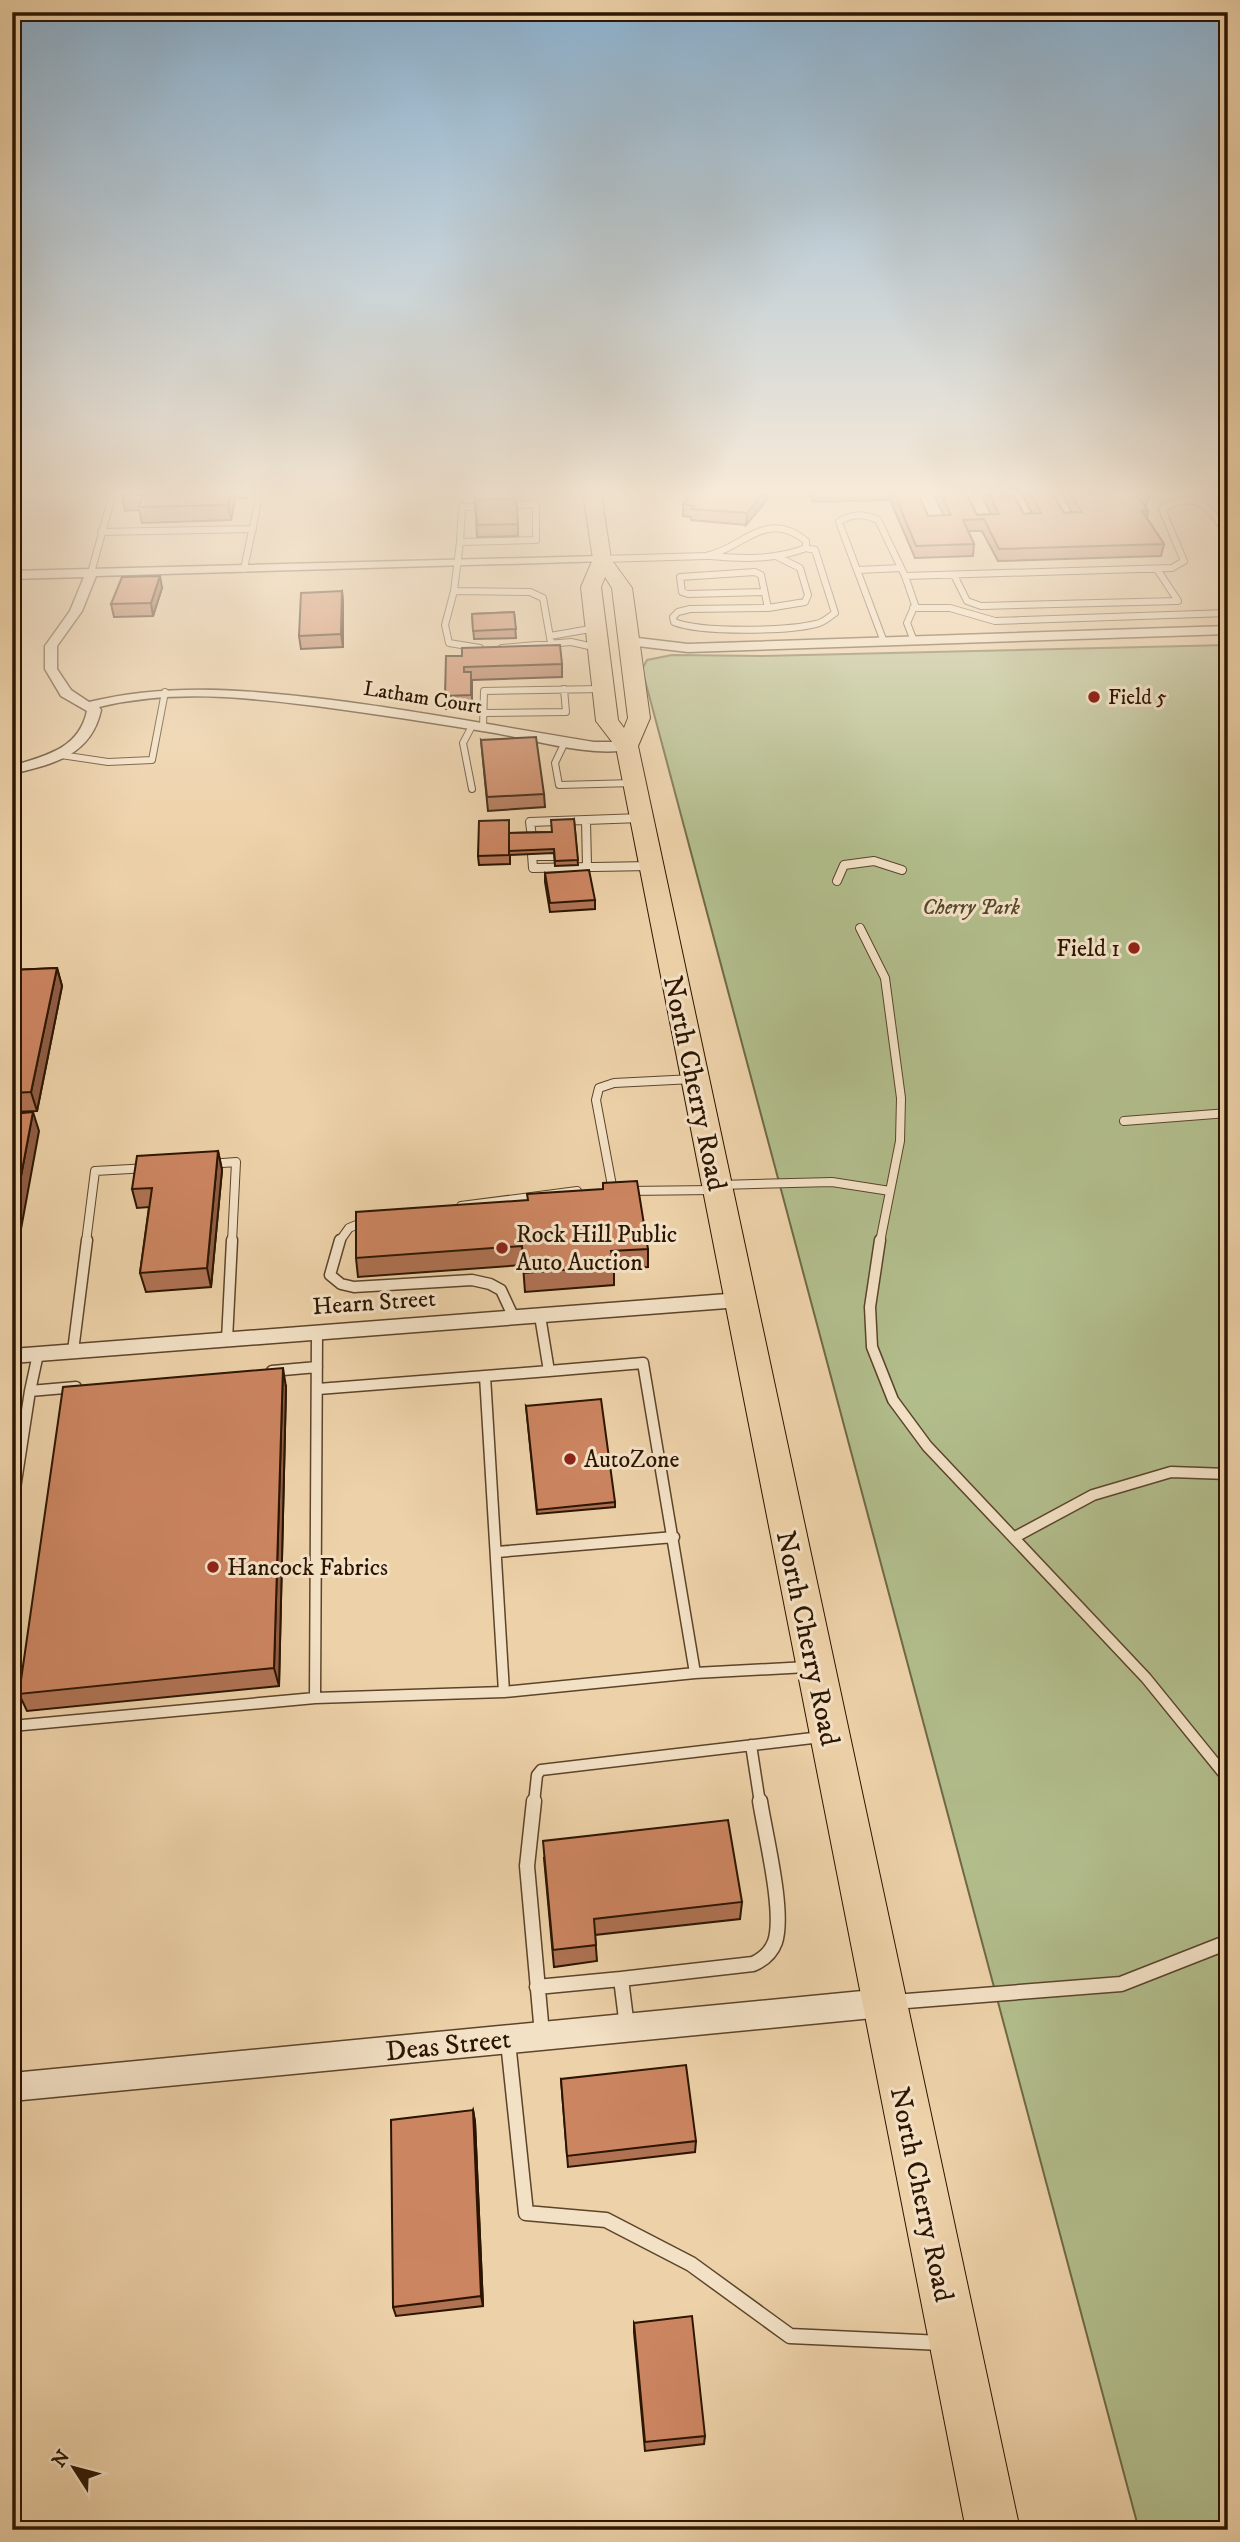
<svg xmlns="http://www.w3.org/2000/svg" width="1240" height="2542" font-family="'IM FELL DW Pica',serif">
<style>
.green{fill:#b2bd8c;stroke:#6f6946;stroke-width:2}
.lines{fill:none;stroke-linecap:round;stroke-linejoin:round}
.service-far3-casing{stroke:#5c442a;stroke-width:8}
.service-far2-casing{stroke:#5c442a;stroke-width:10}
.service-far1-casing{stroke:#5c442a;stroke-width:13}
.service-casing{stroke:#5c442a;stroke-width:17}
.minor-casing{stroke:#5c442a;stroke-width:3}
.primary-casing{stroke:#2c1500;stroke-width:2}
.service-far3{stroke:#f3e1c6;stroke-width:6}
.service-far2{stroke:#f3e1c6;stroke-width:8}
.service-far1{stroke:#f3e1c6;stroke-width:10}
.service{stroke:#f3e1c6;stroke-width:14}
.minor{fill:#f3e1c6;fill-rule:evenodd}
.primary{fill:#edd1a8;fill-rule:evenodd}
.wall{fill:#af7253;stroke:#2c1500;stroke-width:2}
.shaded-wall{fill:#8f5d44;stroke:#2c1500;stroke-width:2}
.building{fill:#cc8561;stroke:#2c1500;stroke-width:2}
.poi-dot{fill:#8f2418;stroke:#f3e1c6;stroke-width:2.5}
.labels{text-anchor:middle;stroke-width:6;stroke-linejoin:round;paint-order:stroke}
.far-street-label{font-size:21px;fill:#2c1500;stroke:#f3e1c6}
.far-poi-label{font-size:21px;fill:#2c1500;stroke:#f3e1c6;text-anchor:start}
.far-park-label{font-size:21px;font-style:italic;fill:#54472a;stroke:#f3e1c6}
.poi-label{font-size:24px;fill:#2c1500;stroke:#f3e1c6;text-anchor:start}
.street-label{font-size:24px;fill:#2c1500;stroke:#f3e1c6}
.near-street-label{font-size:28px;fill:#2c1500;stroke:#f3e1c6}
</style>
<rect width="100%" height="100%" fill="#edd1a8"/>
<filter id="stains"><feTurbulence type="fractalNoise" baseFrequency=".00286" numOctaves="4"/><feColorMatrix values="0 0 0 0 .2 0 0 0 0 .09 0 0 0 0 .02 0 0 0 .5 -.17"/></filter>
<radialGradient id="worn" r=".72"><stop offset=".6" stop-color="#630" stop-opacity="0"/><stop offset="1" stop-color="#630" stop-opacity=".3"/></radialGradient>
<!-- green -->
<path class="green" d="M1228 645V2530H1139L642 669 647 660 672 655 762 656Z"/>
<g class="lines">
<defs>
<path id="service-far3" d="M505 506 536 504V540L460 542 454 591 530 592 543 598 551 643
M101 532 253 529
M460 542 462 507 486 506
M776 556 800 568 808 595 805 602 768 608 690 609 678 612 673 617 674 622C701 633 787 631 816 624 823 623 829 617 835 613L815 550 806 548
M602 559 706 556C743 549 765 508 806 541V548C775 560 743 559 710 556
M244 569 260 493
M858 570 901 568
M91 573 113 493
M954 575 967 601 981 606 1178 601 1157 569
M905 576 1172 568 1184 561 1162 509C1197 488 1213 509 1228 537
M454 591 445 625 449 643 480 648
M764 592 688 594 682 592 680 577 755 572 761 575 768 608
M913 608H950L995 621 1228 613
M550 636 596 628
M884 642 839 522C852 513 864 514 878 520L905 576 915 605 907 623 914 641
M502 648 571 642 598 648
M483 713 566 712 564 689
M472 726 463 743 472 789
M483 728 484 691 603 689
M565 742 555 763 559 785 634 783
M61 755 108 762 152 760 165 692"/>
<path id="service-far2" d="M586 820 587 867
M532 837 530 822 641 818
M532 854 533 868 652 866
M532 856H554
M837 881 844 865 874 861 902 870
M860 928 885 978 901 1098 900 1141 880 1242
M1124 1121 1228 1113
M209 1164 236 1162 232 1242
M719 1185 832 1182 890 1191
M613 1191 596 1100 599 1088 614 1083 693 1079
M627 1191 714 1190
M461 1206 577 1191
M86 1242 95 1171 148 1168
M339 1242 349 1228 366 1221"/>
<path id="service-far1" d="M340 1240 330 1275 341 1284 354 1287 472 1280 490 1284 501 1290 514 1318
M880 1240 870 1307 872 1347 893 1400 927 1446 1146 1678 1228 1779
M540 1316 549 1371 643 1363 695 1673
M317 1333 315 1698 504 1692 485 1376 318 1389
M227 1340 232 1240
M73 1351 87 1240
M272 1371 317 1367
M485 1376 549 1371
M30 1391 38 1354
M12 1508 30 1391 76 1387
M1015 1537 1093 1495 1171 1472 1228 1474
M497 1552 674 1537
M504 1692 695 1673 807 1667
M12 1726 315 1698
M751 1745 760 1803
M534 1803 537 1775 541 1770 821 1737"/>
<path id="service" d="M534 1801 527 1866 542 2034
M621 1979 753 1964C764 1959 771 1953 775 1942 785 1912 765 1834 760 1801
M537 1987 621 1979 627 2027
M894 2002 1121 1984 1228 1942
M508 2042 526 2213 606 2220 691 2264 790 2336 942 2343"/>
<path id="minor" d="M602 556 608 559 606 561 96 576 82 611 57 646V669L71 690 89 702C171 682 249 690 332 700 420 711 507 728 594 742H627L632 743V749C593 758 534 740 495 733 435 723 376 714 316 706 243 697 171 689 99 707L101 710C91 756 53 764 12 774V766C45 756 79 749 87 711L61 696 45 669V646L70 611 84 577 12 579V571Z
M1228 626V634L688 652 629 645 623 641 629 637 688 644Z
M740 1293 747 1295 750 1300 747 1305 740 1307 12 1363V1349Z
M883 1989 893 1993 897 2003 893 2013 883 2017 12 2101V2073Z"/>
<path id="primary" d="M583 493H601L611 559 632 588 650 718 638 746 1020 2530H966L616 747 596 721 581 587 593 559ZM605 577 612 588 628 718 624 728 618 720 601 587Z"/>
</defs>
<!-- service-far3 casing -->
<use href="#service-far3" class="service-far3-casing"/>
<!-- service-far2 casing -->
<use href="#service-far2" class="service-far2-casing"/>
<!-- service-far1 casing -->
<use href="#service-far1" class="service-far1-casing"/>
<!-- service casing -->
<use href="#service" class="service-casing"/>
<!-- minor casing -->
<use href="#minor" class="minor-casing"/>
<!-- primary casing -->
<use href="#primary" class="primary-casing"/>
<!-- service-far3 -->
<use href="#service-far3" class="service-far3"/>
<!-- service-far2 -->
<use href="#service-far2" class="service-far2"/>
<!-- service-far1 -->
<use href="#service-far1" class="service-far1"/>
<!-- service -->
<use href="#service" class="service"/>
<!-- minor -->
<use href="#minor" class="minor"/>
<!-- primary -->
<use href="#primary" class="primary"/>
</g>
<!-- wall -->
<path class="wall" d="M122 493H248L247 498H235L231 520 142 523 139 510 125 511 122 495Z
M692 493H767V500L746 525 691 520V517L683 516V504Z
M796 493H918L928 516H944L933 493H966L977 515 991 514 980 493H1012L1024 514 1032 513 1021 493H1052L1064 513 1072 512 1061 493H1150L1147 504 1144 505 1148 511 1147 518 1164 544 1161 556 998 561 982 531H968L974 544 973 556 915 558 888 495V500L813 502 810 495Z
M475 500 518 524V536L477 537Z
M162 588 153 616 114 617 111 604Z
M342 591 343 603V647L301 649 299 636Z
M514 612 516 638 474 639 472 614Z
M446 656 562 664V677L472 680V708L446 709Z
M481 740 544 794 545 807 488 811Z
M574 819 578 865 555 866 554 853 510 855V864L479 865 478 856 509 833 551 832Z
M545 873 595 900V909L550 912 545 882Z
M57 968 62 986 37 1111 12 1112V970Z
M218 1151 222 1170 211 1287 146 1292 140 1273 149 1207 137 1208 132 1189Z
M356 1212 648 1249V1267L614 1270V1285L525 1292 523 1265 358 1277 356 1258Z
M286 1387 279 1686 27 1711 19 1694Z
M526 1406 615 1502V1507L537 1514Z
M544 1858 742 1902 740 1919 595 1935 597 1961 554 1967Z
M561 2079 696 2141 695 2152 568 2167Z
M473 2110 475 2122 483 2306 396 2316 393 2307Z
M634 2323 705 2436 704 2444 645 2451 634 2332Z"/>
<!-- shaded-wall -->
<path class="shaded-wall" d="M231 493H235V498L231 520 228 505Z
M760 493H767V500L746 525 747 513Z
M160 576 162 588 153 616 151 603Z
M342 591 343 603V647L341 634Z
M57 968 62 986 37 1111 31 1092Z
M33 1112 39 1131 12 1278V1224Z
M218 1151 222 1170 211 1287 207 1268Z
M283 1368 286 1387 279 1686 274 1668Z
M473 2110 475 2122 483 2306 481 2296Z"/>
<!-- building -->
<path class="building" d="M122 493H231L228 505 139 507 143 495H122Z
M692 493H763L747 513 691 509 695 506 683 504Z
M894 493H918L928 516 951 515 940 493H966L977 515 999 514 988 493H1012L1024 514 1041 513 1030 493H1052L1064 513 1082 512 1070 493H1136L1148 511H1142L1164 544 999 549 984 519 963 520 974 544 916 546Z
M516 498 518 524 477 525 475 500Z
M160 576 151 603 111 604 122 577Z
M342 591 341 634 299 636 301 593Z
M514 612 516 629 473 631 472 614Z
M560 645 562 664 464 667V672H471V695L445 696 446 656H462V648Z
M536 737 544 794 487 797 481 740Z
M574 819 578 860 555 861 554 849 509 851V833L552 832 551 820Z
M509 820V855L478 856 479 821Z
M589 870 595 900 550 903 545 873Z
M57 968 31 1092 12 1093V970Z
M33 1112 12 1224V1114Z
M218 1151 207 1268 140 1273 152 1188 132 1189 137 1156Z
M637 1181 648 1249 611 1251 614 1266 524 1273 522 1246 356 1258V1212L528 1200 527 1194 603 1189V1183Z
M283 1368 274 1668 19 1694 63 1387Z
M601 1399 615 1502 537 1510 526 1406Z
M728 1820 742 1902 594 1919 596 1945 553 1950 543 1841Z
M686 2065 696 2141 567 2156 561 2079Z
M473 2110 481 2296 393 2307 391 2120Z
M692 2316 705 2436 645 2442 634 2323Z"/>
<!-- sky -->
<linearGradient id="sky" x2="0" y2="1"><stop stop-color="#8bb4d4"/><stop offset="0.58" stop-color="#f7ead8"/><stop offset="1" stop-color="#f7ead8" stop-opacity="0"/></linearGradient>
<rect width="1240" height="849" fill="url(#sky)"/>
<!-- markers -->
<g class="poi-dot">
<circle cx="1094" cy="697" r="7"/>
<circle cx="1134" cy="948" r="7"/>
<circle cx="502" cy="1248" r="7"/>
<circle cx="570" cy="1459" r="7"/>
<circle cx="213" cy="1567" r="7"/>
</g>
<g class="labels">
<!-- far-street labels -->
<g class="far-street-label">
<text transform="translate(423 697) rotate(9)" y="7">Latham Court</text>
</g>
<!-- far-poi labels -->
<g class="far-poi-label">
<text x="1108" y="704">Field 5</text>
</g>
<!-- far-park labels -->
<g class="far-park-label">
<text x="971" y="914">Cherry Park</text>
</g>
<!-- poi labels -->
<g class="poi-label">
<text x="1120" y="956" text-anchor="end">Field 1</text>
<text x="516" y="1242">Rock Hill Public<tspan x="516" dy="28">Auto Auction</tspan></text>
<text x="584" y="1467">AutoZone</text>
<text x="227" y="1575">Hancock Fabrics</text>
</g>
<!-- street labels -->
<g class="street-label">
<text transform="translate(374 1302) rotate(-4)" y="8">Hearn Street</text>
</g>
<!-- near-street labels -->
<g class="near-street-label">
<text transform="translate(696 1083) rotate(78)" y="10">North Cherry Road</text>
<text transform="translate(809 1638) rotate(78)" y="10">North Cherry Road</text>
<text transform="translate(448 2044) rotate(-6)" y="10">Deas Street</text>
<text transform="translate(923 2194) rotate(78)" y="10">North Cherry Road</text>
</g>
</g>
<!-- margin -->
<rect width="1240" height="2542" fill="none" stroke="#edd1a8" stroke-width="42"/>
<rect x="14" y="14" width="1212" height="2514" fill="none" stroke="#2c1500" stroke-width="3.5"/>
<rect x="21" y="21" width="1198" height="2500" fill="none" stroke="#2c1500" stroke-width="2"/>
<!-- north arrow -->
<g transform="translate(74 2468) rotate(306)" stroke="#f3e1c6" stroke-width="5" paint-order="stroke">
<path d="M0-5L12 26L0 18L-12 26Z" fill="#2c1500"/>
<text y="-10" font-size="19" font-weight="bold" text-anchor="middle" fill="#2c1500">N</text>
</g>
<rect width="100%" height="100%" filter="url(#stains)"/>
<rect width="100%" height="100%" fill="url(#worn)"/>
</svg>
